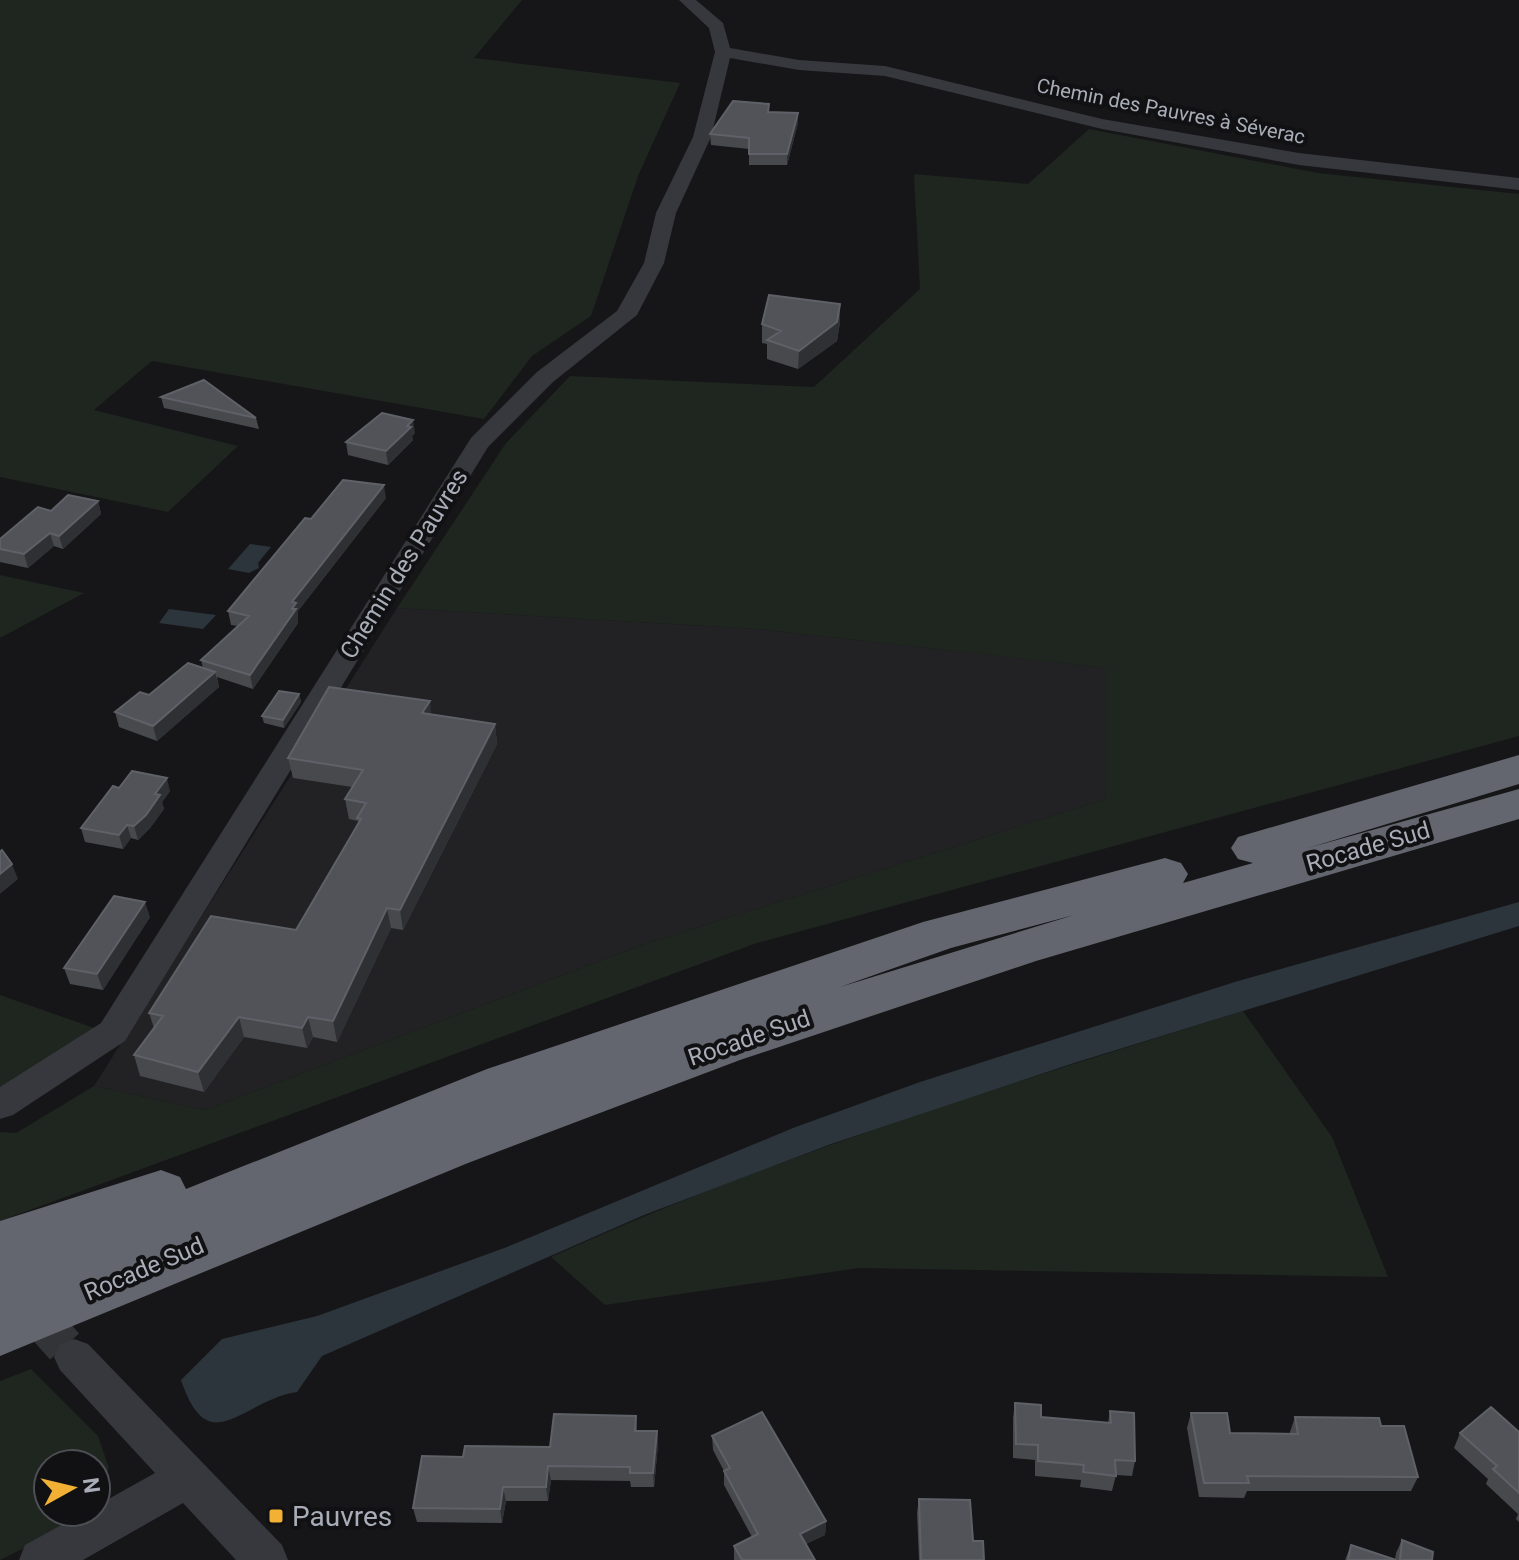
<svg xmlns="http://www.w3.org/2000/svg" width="1519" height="1560" font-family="Roboto,sans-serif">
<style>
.built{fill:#222225}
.green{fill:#1e261f}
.water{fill:#2c353c}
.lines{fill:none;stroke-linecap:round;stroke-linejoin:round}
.minor-tunnel{stroke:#333438;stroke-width:39;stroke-dasharray:39 19;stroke-linecap:butt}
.minor{fill:#37383d;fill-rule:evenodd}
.highway{fill:#63666e;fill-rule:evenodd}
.wall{fill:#47494d}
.shaded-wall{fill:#2f3033}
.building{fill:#525359;stroke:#5f6168;stroke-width:2}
.poi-dot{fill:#f2b134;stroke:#111113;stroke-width:3}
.labels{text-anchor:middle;stroke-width:8;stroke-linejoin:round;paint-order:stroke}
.far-street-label{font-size:20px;fill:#a8adb8;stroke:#111113}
.street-label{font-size:24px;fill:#a8adb8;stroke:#111113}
.near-poi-label{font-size:28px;fill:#a8adb8;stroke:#111113;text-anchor:start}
</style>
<rect width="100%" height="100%" fill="#161618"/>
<!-- built -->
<path class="built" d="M397 608 757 629 1107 668 1106 799 645 944 205 1110 94 1086Z"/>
<!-- green -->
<path class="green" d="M0 0H522L474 58 680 83 638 176 591 316 532 356 484 419 152 361 94 410 238 446 168 512 0 477Z
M1089 129 1318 173 1519 194V736L757 943 0 1221V1132L16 1133 94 1086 205 1110 645 944 1106 799V668L757 629 397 608 506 443 570 376 814 387 920 289 914 174 1028 184Z
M0 575 84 593 0 638Z
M0 995 97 1029 0 1088Z
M1243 1011 1332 1137 1388 1277 859 1268 605 1305 551 1257C774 1155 1009 1084 1243 1011Z
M31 1369 98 1436 109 1468 96 1498V1464H48V1512H81L65 1528 0 1560V1381Z"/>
<!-- water -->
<path class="water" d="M250 544 271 547 258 563 259 568 249 573 228 569Z
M169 609 216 615 203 629 159 623Z
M1519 902V926L1074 1063 831 1144 644 1215 322 1356 297 1392C242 1400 209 1463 181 1380L222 1339 317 1316 507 1247 793 1128 920 1082 1238 981Z"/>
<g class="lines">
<!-- minor-tunnel -->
<path class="minor-tunnel" d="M0 1274 74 1357"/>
<!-- minor -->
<path class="minor" d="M679 0H696L723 23 730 48 799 60 885 66 1102 119 1299 153 1519 178V190L1299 165 1102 129 885 76 799 70 730 58 711 137 676 213 664 263 637 315 553 382 488 447 125 1041 13 1115 0 1119V1087L101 1023 471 438 537 372 617 311 644 263 656 213 693 137 715 52 709 28Z
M74 1339 88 1344 282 1545 288 1560H236L183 1503 83 1560H19L25 1545 85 1512H96V1506L155 1473 60 1370 54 1357 60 1344Z"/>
<!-- highway -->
<path class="highway" d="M1519 755V784L1308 848 1519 789V819L1036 961 740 1060 468 1163 0 1356V1221L161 1170 180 1177 186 1189 487 1069 923 922 1165 858 1181 863 1188 874 1183 883 1253 863 1238 859 1231 848 1238 837ZM1074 915 840 987 951 948Z"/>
</g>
<!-- wall -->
<path class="wall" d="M769 104V112L798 123 787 165H749V149L711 145 710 134Z
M840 304V322L837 341 798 369 767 359V344L762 343V324Z
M161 397 256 418 259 429 164 408Z
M415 433 412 436 413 440 388 465 348 455 346 442Z
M386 498 298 611V623L253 689 217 677 219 687 157 741 119 727 115 712 203 668 201 660 238 626 231 625 228 611 311 519Z
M98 501 101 514 63 549 54 546 28 568 0 562V539L51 511Z
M299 694 301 702 284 728 264 723 262 716Z
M432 715 495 724 497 744 403 930 391 928 337 1042 313 1037 307 1048 244 1037 204 1092 140 1076 134 1055 154 1028 149 1013 296 930 358 823V821L349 819 345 799 352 787 293 778 288 758Z
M119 788 170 791 162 802 164 809 150 828 138 840 131 838 123 849 85 842 81 828Z
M150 917 103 990 70 984 64 968Z
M1015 1403 1041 1417 1108 1423 1110 1411 1135 1461 1132 1476 1116 1475 1112 1491 1080 1487 1081 1480 1035 1476V1460L1013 1458V1418Z
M1191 1413 1230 1433 1290 1434V1432L1295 1417 1381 1426 1418 1477 1411 1491H1247L1244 1498 1199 1497 1187 1428Z
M636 1416 637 1431H657L658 1445 654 1487H631L630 1481 551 1480 548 1501H506L502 1523 417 1522 413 1508 463 1457 550 1447Z
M1519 1432V1522L1516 1519 1518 1514 1486 1484 1488 1479 1454 1448 1460 1433Z
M712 1436 826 1521 825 1535 806 1544 815 1560H734V1546L752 1537 724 1485V1471L713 1450Z
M919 1499 973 1541 984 1560H919L917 1513Z
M1402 1540 1432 1560H1345L1351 1545 1395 1560 1396 1553Z"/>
<!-- shaded-wall -->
<path class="shaded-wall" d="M798 113V123L787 165V154Z
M840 304V322L837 341 798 369 799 351Z
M413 420 415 433 412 436 413 440 388 465 386 451Z
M384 485 386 498 298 611V623L253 689 250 675 292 602Z
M98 501 101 514 63 549 59 536Z
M50 533 54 546 28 568 24 554Z
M215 672 219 687 157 741 153 726Z
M299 694 301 702 284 728 283 720Z
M430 701 432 721 422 713Z
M495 724 497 744 403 930 400 910Z
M167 778 170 791 162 802 164 809 150 828 138 840 134 826Z
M127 825 131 838 123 849 119 835Z
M12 864 18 879 0 894V874Z
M145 902 150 917 103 990 97 974Z
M387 908 391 928 337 1042 333 1021Z
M239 1017 244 1037 204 1092 198 1072Z
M308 1017 313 1037 307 1048 302 1028Z
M657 1431 658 1445 654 1487 653 1473Z
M548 1466 551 1480 548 1501 546 1487Z
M503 1487 506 1501 502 1523 500 1509Z
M826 1521 825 1535 800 1547V1534Z"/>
<!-- building -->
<path class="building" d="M733 101 769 104 768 112 798 113 787 154H749V138L710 134Z
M769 295 840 304 837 322 799 351 767 340 781 331 762 324Z
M204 380 256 418 161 397Z
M382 413 413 420 407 426 411 427 386 451 346 442Z
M343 480 384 485 292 602 296 603 292 609H296L250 675 201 660 249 616 228 611 305 518 311 519Z
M68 495 98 501 59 536 50 533 24 554 0 549V539L38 507 51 511Z
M188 663 215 672 153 726 115 712 140 692 149 695Z
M329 687 430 701 422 713 495 724 400 910 387 908 333 1021 308 1017 302 1028 239 1017 198 1072 134 1055 163 1016 149 1013 211 916 296 930 361 819 357 818 366 803 345 799 363 770 288 758Z
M279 691 299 694 283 720 262 716Z
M132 771 167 778 155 794 160 795 146 815 134 826 127 825 119 835 81 828 113 786 119 788Z
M2 850 12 864 0 874V852Z
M114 896 145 902 97 974 64 968Z
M1015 1403 1041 1405V1417L1111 1423 1110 1411 1134 1413 1135 1461 1115 1460 1116 1476 1083 1472 1084 1465 1038 1461V1445L1016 1444Z
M1491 1407 1519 1432V1493L1493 1469 1497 1466 1460 1433Z
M762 1412 826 1521 800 1534 815 1560H742L734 1546 758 1534 724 1471 730 1468 712 1436Z
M1191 1413H1227L1230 1433 1298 1434 1295 1417 1379 1418 1381 1426H1404L1418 1477 1247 1476 1249 1483H1204Z
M554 1414 636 1416 635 1431H657L653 1473H630V1467L548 1466 546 1487H503L500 1509 413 1508 422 1456 463 1457 465 1446 550 1447Z
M919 1499 970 1500 973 1541H983L984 1560H921Z
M1402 1540 1433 1552 1432 1560H1400Z
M1351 1545 1396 1560H1348Z"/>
<!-- markers -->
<rect class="poi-dot" x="268" y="1508" width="16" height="16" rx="4"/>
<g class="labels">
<!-- far-street labels -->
<g class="far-street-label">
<text transform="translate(1171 111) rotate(11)" y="7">Chemin des Pauvres à Séverac</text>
</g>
<!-- street labels -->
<g class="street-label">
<text transform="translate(404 564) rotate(-58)" y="8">Chemin des Pauvres</text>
<text transform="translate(1368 847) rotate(-16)" y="8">Rocade Sud</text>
<text transform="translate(749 1038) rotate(-19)" y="8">Rocade Sud</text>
<text transform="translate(144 1269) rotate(-23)" y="8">Rocade Sud</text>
</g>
<!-- near-poi labels -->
<g class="near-poi-label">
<text x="292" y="1526">Pauvres</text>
</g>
</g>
<!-- north arrow -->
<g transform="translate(72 1488) rotate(82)"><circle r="38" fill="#111113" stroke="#4d4f55" stroke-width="2"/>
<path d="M0-6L14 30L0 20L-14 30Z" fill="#f2b134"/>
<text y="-12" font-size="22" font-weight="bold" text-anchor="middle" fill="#a8adb8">N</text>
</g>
</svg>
